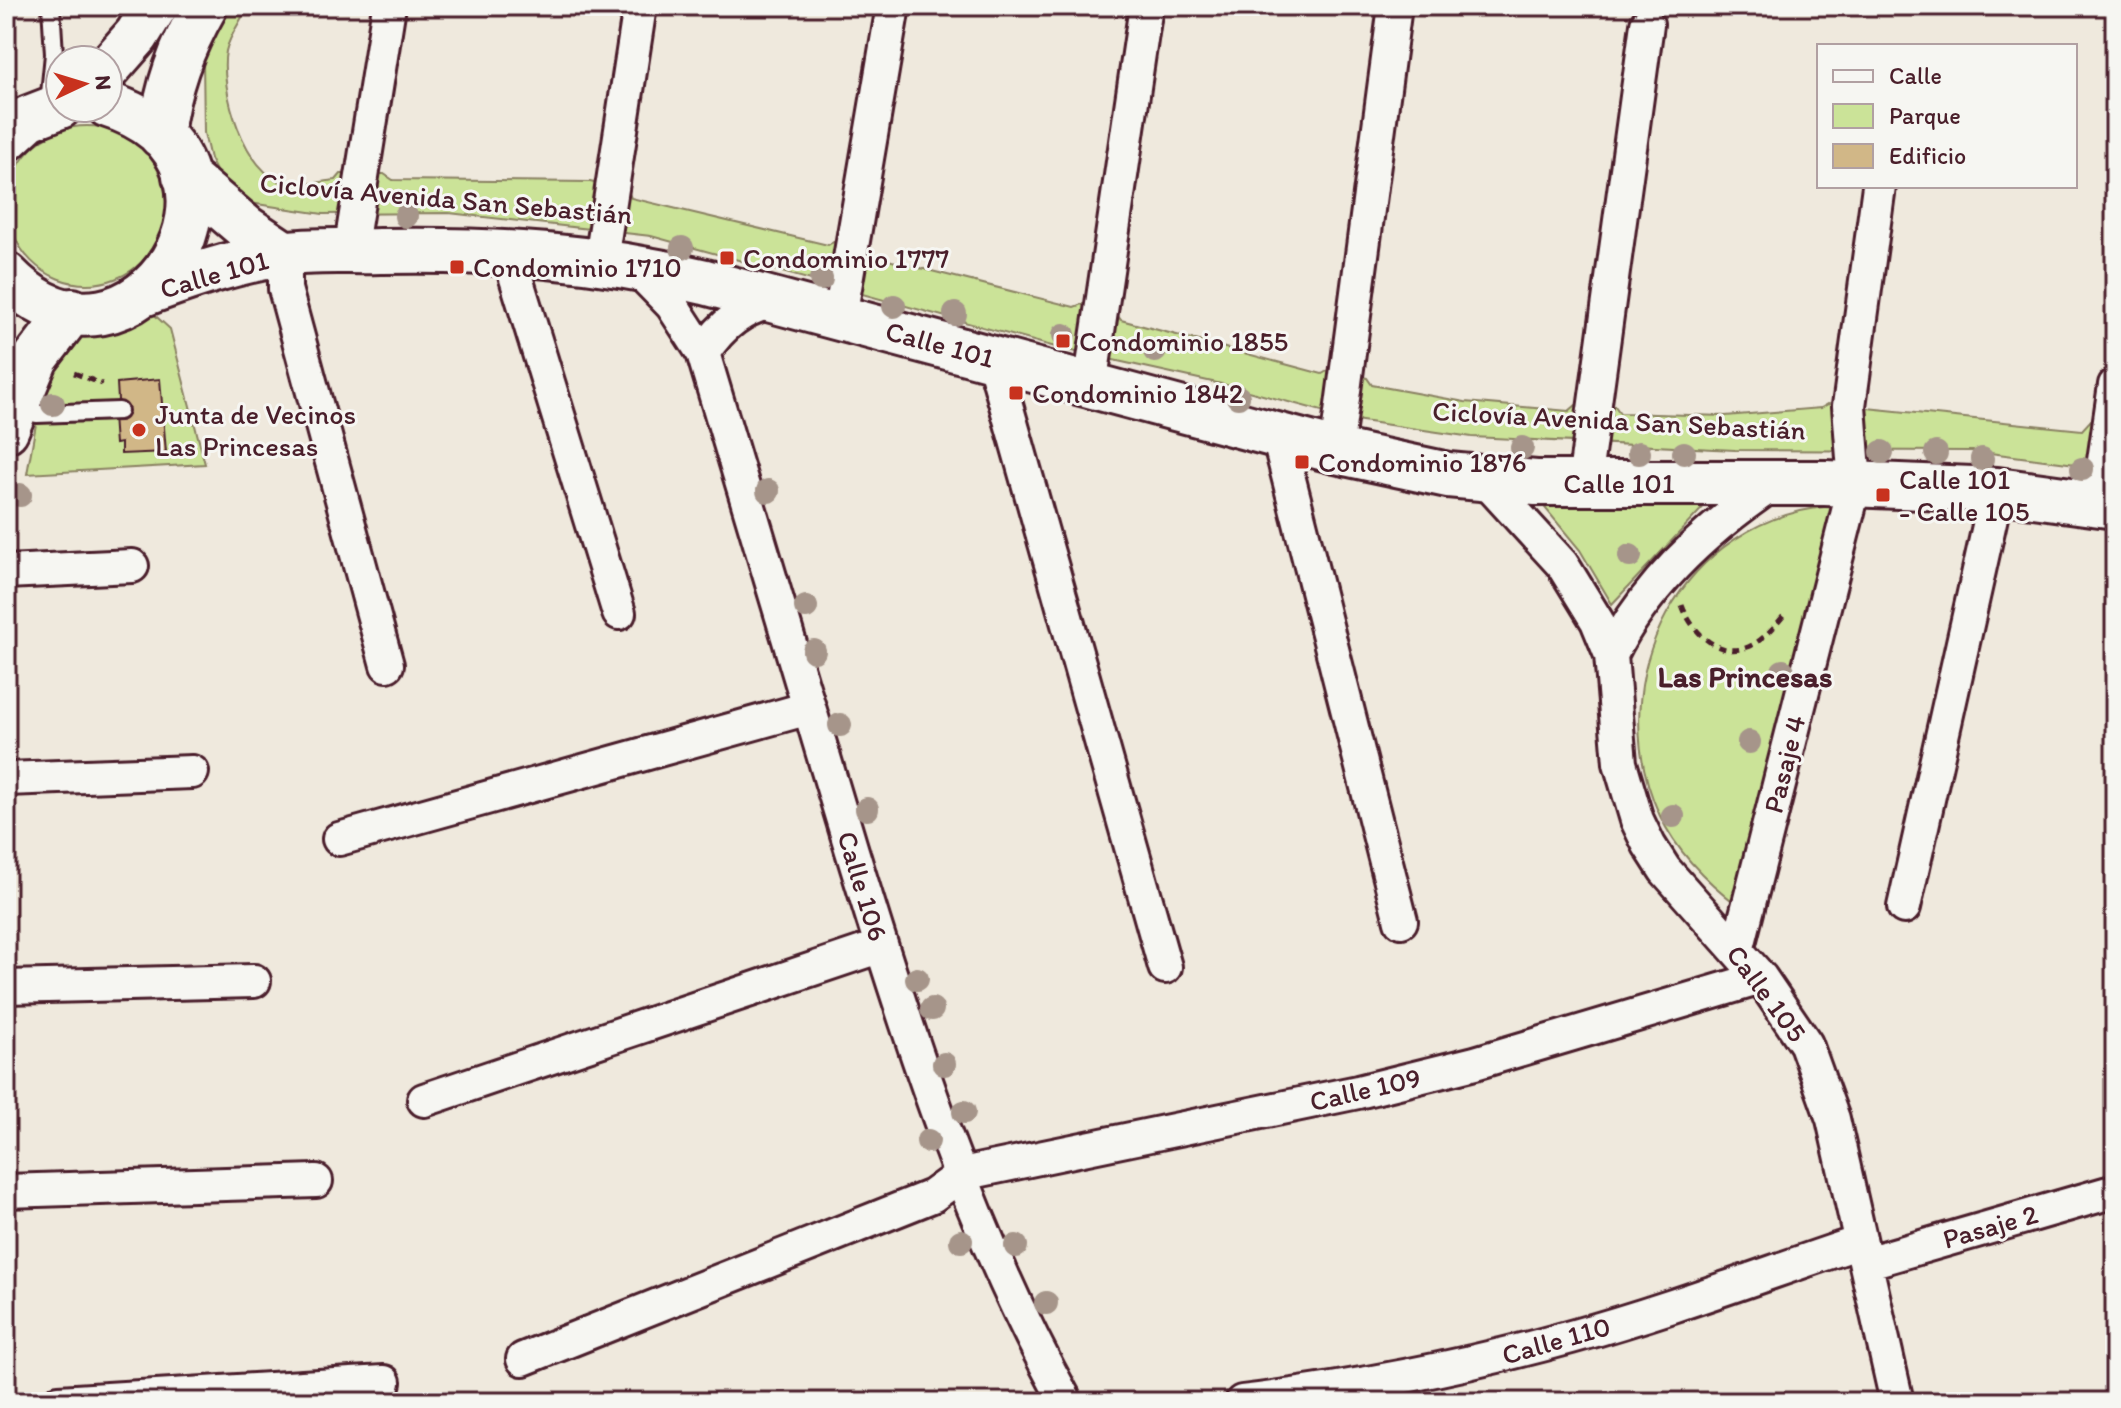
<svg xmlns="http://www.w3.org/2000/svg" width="2121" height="1408" font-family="Itim,sans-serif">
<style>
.green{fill:#cbe398;stroke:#8a8162;stroke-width:2}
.building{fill:#d1b787;stroke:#4a1f2b;stroke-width:2}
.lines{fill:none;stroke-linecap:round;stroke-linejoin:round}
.lane-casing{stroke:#4a1f2b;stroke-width:22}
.street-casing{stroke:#4a1f2b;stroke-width:38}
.secondary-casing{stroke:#4a1f2b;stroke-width:50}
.path{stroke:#4a1f2b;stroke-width:5;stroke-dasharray:8 6;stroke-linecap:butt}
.lane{stroke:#f6f6f2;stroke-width:16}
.street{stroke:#f6f6f2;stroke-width:32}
.secondary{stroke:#f6f6f2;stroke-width:44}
.tree{fill:#a6958a}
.poi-dot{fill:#c8321e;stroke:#f6f6f2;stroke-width:3}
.labels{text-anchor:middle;stroke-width:6;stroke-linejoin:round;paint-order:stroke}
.street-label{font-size:28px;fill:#4a1f2b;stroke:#f6f6f2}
.poi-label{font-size:28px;fill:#4a1f2b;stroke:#f6f6f2;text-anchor:start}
.neighbourhood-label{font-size:30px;font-weight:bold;fill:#4a1f2b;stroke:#f6f6f2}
</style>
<rect width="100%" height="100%" fill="#efe9dd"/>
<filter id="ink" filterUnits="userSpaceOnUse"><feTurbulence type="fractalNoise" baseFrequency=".0125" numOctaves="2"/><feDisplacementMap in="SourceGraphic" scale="16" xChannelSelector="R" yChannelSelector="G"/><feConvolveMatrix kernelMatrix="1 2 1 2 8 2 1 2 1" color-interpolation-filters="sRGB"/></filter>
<g filter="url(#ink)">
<!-- green -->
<path class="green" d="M230 6H248C242 19 229 36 226 51 219 87 244 175 287 184 301 187 322 181 336 180L341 174H384L393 180 590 182 628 191 631 198 828 245 837 240 870 247 872 256 1074 307 1082 304 1115 312 1121 320 1322 374 1329 370 1367 378 1372 385 1465 402 1569 411 1576 405 1615 406 1620 413 1725 416 1821 408 1828 404 2082 430 2091 420 2115 423V469L1974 451 1735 450 1472 437 1355 420 1226 385 1059 348 651 236 449 213 323 214 250 203 227 193 210 159 204 133 203 58Z
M8 205a79 79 0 1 1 158 0a79 79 0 1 1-158 0Z
M148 309 170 329 205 464 27 474 46 368 66 332Z
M1711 499 1612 604 1580 550 1541 503Z
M1835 506 1740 907C1708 883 1677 852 1660 816 1597 679 1683 516 1835 506Z"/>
<!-- building -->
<path class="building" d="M160 379 166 452 121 454V443L115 444 113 416 119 417 117 383Z"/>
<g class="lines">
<defs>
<path id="lane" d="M49 104 54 54 51 6
M19 402 37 414 119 411"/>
<path id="street" d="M350 252 389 6
M508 252 619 613
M285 254V289L387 665
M601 260 640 6
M633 265 672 305 703 353C753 519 802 685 852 851 909 1038 970 1230 1066 1402
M840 317 893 6
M703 353C722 324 743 308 777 300
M993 359 1165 967
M1090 386 1146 6
M1278 436 1401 921
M1336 451 1395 6
M1485 480 1562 564 1597 621 1611 655 1620 763 1637 820 1649 845 1665 870 1761 978 1806 1044 1833 1119 1897 1402
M1584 483 1647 24
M2098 502 2115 385
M6 572 132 566
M1611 655C1647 582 1709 527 1775 483
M6 779 192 772
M339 839 809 708
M1904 907 1997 490
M1737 951 1855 484 1849 406 1879 186
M6 987 254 981
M424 1100 881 946
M6 1191 316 1181
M1866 1263 2115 1191
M523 1359 932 1196 962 1174 1358 1092 1475 1063 1761 978
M59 1402 384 1382
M1242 1402C1354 1388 1463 1367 1571 1337 1669 1310 1764 1274 1860 1242"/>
<path id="secondary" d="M108 68 137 35 155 6
M161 135C167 87 181 48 205 6
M6 139 29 118 60 106
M185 176 246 228 285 254
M6 275C134 408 287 161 108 105
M143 294C189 277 235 261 283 254 314 249 348 252 380 251 496 249 592 255 705 282L1336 451 1448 475 1536 483H1825L1997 490 2115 506
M6 430 36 358 72 311"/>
</defs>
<!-- lane casing -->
<use href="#lane" class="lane-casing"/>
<!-- street casing -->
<use href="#street" class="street-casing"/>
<!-- secondary casing -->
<use href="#secondary" class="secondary-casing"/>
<!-- path -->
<path class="path" d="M74 373 102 384
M1682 605C1691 630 1717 659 1748 647 1763 641 1776 625 1785 614"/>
<!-- lane -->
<use href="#lane" class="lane"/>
<!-- street -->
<use href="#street" class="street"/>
<!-- secondary -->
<use href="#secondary" class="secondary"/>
</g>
<!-- trees -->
<g class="tree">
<circle cx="406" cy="216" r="12"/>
<circle cx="682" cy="248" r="12"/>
<circle cx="821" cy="279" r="12"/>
<circle cx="894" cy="306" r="12"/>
<circle cx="955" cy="314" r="12"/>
<circle cx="1064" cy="335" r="12"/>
<circle cx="1155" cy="351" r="12"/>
<circle cx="1238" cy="397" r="12"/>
<circle cx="53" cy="404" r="12"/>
<circle cx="1522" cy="448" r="12"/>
<circle cx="1882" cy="452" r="12"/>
<circle cx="1639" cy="453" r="12"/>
<circle cx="1684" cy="453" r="12"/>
<circle cx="1936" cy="453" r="12"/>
<circle cx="1982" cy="459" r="12"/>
<circle cx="2082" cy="469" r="12"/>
<circle cx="768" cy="491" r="12"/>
<circle cx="20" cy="495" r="12"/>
<circle cx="1630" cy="556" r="12"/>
<circle cx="806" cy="607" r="12"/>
<circle cx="814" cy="651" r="12"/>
<circle cx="1783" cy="671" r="12"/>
<circle cx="840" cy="725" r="12"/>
<circle cx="1749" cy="742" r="12"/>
<circle cx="867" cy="809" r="12"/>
<circle cx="1673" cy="816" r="12"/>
<circle cx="917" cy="979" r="12"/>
<circle cx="932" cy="1009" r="12"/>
<circle cx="944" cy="1064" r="12"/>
<circle cx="964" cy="1112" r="12"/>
<circle cx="928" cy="1141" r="12"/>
<circle cx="961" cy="1241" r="12"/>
<circle cx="1016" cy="1246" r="12"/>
<circle cx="1046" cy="1303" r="12"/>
</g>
</g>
<!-- markers -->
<g class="poi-dot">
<rect x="719" y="250" width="16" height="16" rx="4"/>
<rect x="449" y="259" width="16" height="16" rx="4"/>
<rect x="1055" y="333" width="16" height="16" rx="4"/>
<rect x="1008" y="385" width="16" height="16" rx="4"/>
<circle cx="139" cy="430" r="8"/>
<rect x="1294" y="454" width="16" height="16" rx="4"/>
<rect x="1875" y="487" width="16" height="16" rx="4"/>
</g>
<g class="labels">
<!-- street labels -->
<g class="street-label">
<text transform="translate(446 198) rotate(5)" y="10">Ciclovía Avenida San Sebastián</text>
<text transform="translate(214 274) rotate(-16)" y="10">Calle 101</text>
<text transform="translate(940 344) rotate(15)" y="10">Calle 101</text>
<text transform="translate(1619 420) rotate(3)" y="10">Ciclovía Avenida San Sebastián</text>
<text x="1619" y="493">Calle 101</text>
<text transform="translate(1784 764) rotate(-76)" y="10">Pasaje 4</text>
<text transform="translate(863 886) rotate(73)" y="10">Calle 106</text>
<text transform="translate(1767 993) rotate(53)" y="10">Calle 105</text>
<text transform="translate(1365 1089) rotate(-13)" y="10">Calle 109</text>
<text transform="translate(1990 1226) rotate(-16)" y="10">Pasaje 2</text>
<text transform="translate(1556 1340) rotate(-16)" y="10">Calle 110</text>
</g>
<!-- poi labels -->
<g class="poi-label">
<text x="743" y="268">Condominio 1777</text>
<text x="473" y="277">Condominio 1710</text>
<text x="1079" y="351">Condominio 1855</text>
<text x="1032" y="403">Condominio 1842</text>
<text x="155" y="424">Junta de Vecinos<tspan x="155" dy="32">Las Princesas</tspan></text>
<text x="1318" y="472">Condominio 1876</text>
<text x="1899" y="489">Calle 101<tspan x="1899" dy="32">- Calle 105</tspan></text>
</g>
<!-- neighbourhood labels -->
<g class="neighbourhood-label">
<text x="1745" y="687">Las Princesas</text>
</g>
</g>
<!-- margin -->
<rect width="2121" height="1408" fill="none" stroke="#f6f6f2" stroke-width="32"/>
<rect x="16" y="16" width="2089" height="1376" fill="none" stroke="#4a1f2b" stroke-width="3" filter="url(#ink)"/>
<!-- legend -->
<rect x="1817" y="44" width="260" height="144" fill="#f6f6f2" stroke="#b1a0a2" stroke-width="2"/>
<rect x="1833" y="70" width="40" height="12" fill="#f6f6f2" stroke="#b1a0a2" stroke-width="2"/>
<text x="1889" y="84" font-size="24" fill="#4a1f2b">Calle</text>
<rect x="1833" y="104" width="40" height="24" fill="#cbe398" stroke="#b1a0a2" stroke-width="2"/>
<text x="1889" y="124" font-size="24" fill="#4a1f2b">Parque</text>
<rect x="1833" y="144" width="40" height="24" fill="#d1b787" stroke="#b1a0a2" stroke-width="2"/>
<text x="1889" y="164" font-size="24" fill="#4a1f2b">Edificio</text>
<!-- north arrow -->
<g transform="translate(84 84) rotate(86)"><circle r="38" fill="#f6f6f2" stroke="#b1a0a2" stroke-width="2"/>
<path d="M0-6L14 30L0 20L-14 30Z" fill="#c8321e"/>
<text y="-12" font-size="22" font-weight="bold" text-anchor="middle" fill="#4a1f2b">N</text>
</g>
</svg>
